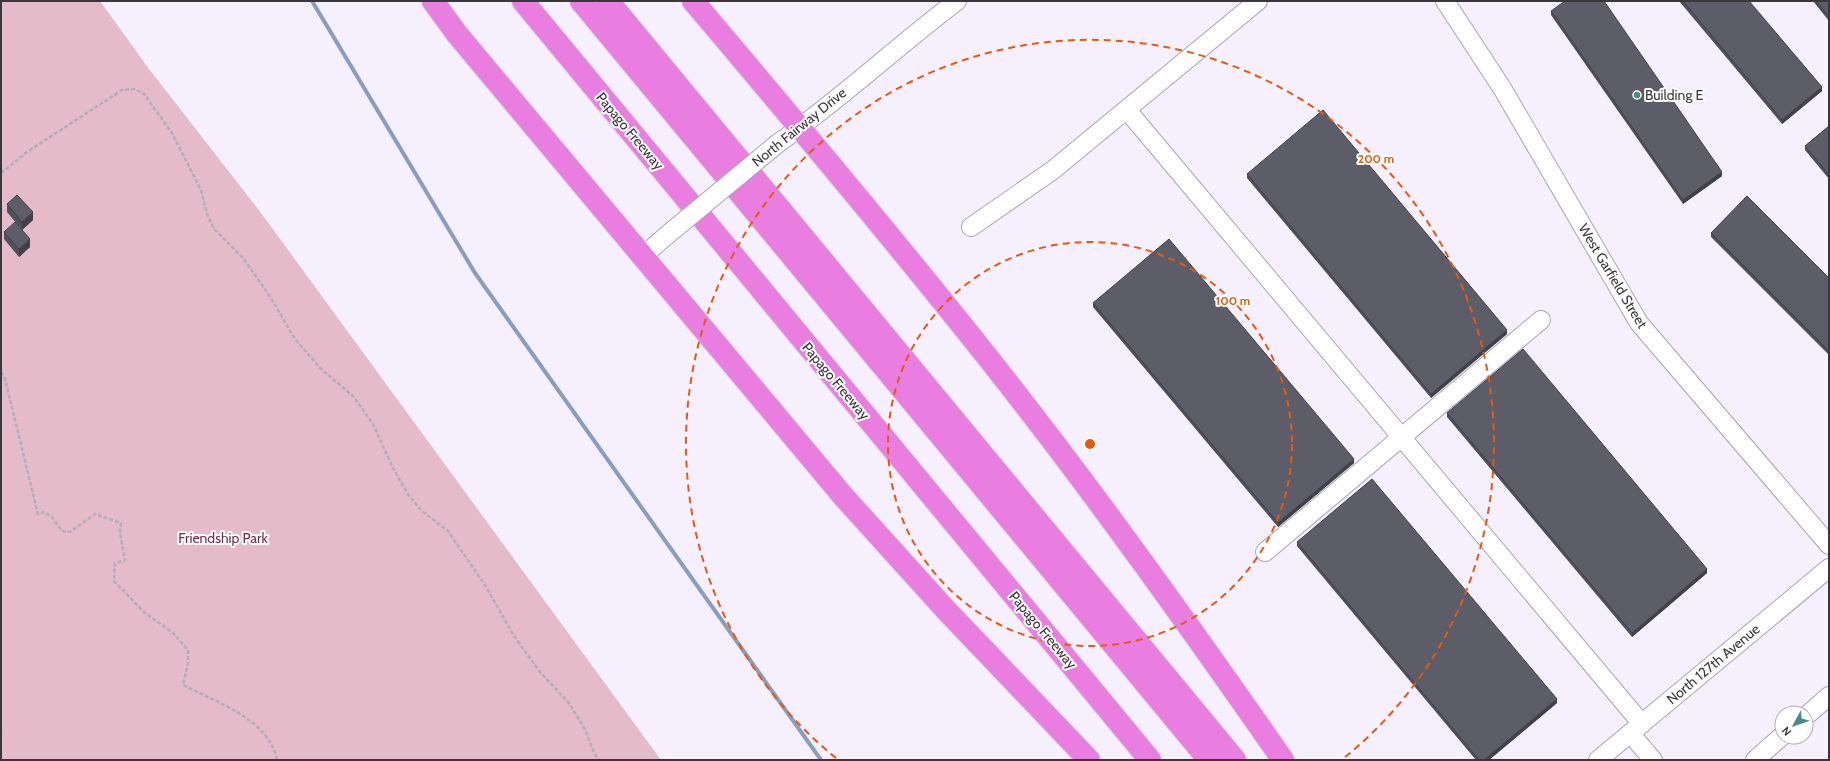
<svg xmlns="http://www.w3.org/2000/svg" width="1830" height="761" font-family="Cabin,sans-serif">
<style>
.green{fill:#e5bbca}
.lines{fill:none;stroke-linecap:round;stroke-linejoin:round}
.stream{stroke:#889dbf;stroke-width:4}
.minor-casing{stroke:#aaa4b2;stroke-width:20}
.highway-casing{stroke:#d7d7d8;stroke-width:24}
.path{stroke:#b2adb8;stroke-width:2.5;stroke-dasharray:4 2;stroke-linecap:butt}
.minor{stroke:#fff;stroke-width:18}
.highway{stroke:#e97ee0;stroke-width:22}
.minor-bridge-casing{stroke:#aaa4b2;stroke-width:20;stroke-linecap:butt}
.minor-bridge{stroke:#fff;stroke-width:18}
.wall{fill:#4f505a}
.shaded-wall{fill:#40414a}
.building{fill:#5c5d69;stroke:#40414a}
.ring{fill:none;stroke:#e8590c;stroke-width:2;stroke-dasharray:7 5}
.poi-dot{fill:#468c85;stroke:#fff;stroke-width:1.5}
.labels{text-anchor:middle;stroke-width:4;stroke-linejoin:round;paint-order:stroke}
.poi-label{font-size:14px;fill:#39373c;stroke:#fff;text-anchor:start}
.street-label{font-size:14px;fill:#39373c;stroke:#fff}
.park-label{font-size:14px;fill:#722d4d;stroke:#fff}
.centre{fill:#e8590c;stroke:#fff;stroke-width:2}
.ring-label{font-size:12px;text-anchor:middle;font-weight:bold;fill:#e8590c;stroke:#fff;stroke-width:4;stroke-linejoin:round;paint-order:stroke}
</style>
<rect width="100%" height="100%" fill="#f6effe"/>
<!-- green -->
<path class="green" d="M1 1H100L149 69 261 213 661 760H1Z"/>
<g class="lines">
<!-- stream -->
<path class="stream" d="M312 1 475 273 821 760"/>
<defs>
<path id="minor" d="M1445 1 1502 88 1639 323 1829 545
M1127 110 1642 724
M777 144C840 100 896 47 957 1
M971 227 1053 170 1258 1
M643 256 666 236
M1265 552 1541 320
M1806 716 1829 696
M1630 733 1653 760
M1598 760 1829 568
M1755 760 1782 736"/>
<path id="highway" d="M433 1 457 34 843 496 946 610 1089 760
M523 1 1150 760
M581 1 1209 760
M608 1 1235 760
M693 1C793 119 893 238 989 359 1092 489 1188 624 1283 760"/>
</defs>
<!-- minor casing -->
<use href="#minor" class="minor-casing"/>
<!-- highway casing -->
<use href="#highway" class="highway-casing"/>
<!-- path -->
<path class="path" d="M1 173 27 152 122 90 135 89 144 94 172 133 201 190 207 214 214 229 243 258 269 295 295 339 320 368 353 396 373 424 393 468 409 496 423 512 448 531 485 585 514 636 540 672 568 702 585 729 594 753 599 760
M1 372 5 379 38 514 44 512 52 517 62 531 70 532 95 514 121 523 120 533 125 560 115 563 114 581 144 612 173 633 188 650V663L183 685C216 702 269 719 277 760
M1 730V732"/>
<!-- minor -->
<use href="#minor" class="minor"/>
<!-- highway -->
<use href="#highway" class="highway"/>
<defs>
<path id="minor-bridge" d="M666 236 777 144"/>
</defs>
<!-- minor-bridge casing -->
<use href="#minor-bridge" class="minor-bridge-casing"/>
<!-- minor-bridge -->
<use href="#minor-bridge" class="minor-bridge"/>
</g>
<!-- wall -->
<path class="wall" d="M1679 1H1749L1822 91 1782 124Z
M1813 1H1829V21Z
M1551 11 1722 176 1683 204 1551 15Z
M1829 126V179L1805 150V146Z
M1247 174 1507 334 1431 398 1247 178Z
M7 204 33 220 22 230 7 212Z
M4 232 30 247 19 257 4 239Z
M1711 233 1829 278V355L1711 237Z
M1093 303 1354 463 1278 527 1093 307Z
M1447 413 1707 573 1632 637 1447 417Z
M1297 542 1557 703 1489 760H1476L1297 546Z"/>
<!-- shaded-wall -->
<path class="shaded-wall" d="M1822 87V91L1782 124V120Z
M1722 172V176L1683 204V200Z
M33 212V220L22 230V222Z
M30 239V247L19 257V249Z
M1507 330V334L1431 398V394Z
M1354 459V463L1278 527V523Z
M1707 569V573L1632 637V633Z
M1557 699V703L1489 760H1484Z"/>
<!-- building -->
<path class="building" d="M1565 1H1604L1722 172 1683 200 1551 11Z
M1683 1H1749L1822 87 1782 120Z
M1816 1H1829V17Z
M1323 110 1507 330 1431 394 1247 174Z
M1829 126V175L1805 146Z
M17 195 33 212 22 222 7 204Z
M1747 196 1829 278V351L1711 233Z
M15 222 30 239 19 249 4 232Z
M1169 239 1354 459 1278 523 1093 303Z
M1523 349 1707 569 1632 633 1447 413Z
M1372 479 1557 699 1484 760H1479L1297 542Z"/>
<!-- distance rings -->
<g class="ring">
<circle cx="1090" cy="444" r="202"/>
<path d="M836 758A404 404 0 1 1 1344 758"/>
</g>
<!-- markers -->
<circle class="poi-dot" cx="1637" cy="95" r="4"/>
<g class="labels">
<!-- poi labels -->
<g class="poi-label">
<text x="1645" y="100">Building E</text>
</g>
<!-- street labels -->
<g class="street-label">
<text transform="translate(799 127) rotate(-39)" y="5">North Fairway Drive</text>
<text transform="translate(630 131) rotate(50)" y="5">Papago Freeway</text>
<text transform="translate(1613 276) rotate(59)" y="5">West Garfield Street</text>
<text transform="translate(836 381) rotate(50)" y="5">Papago Freeway</text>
<text transform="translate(1043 630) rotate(50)" y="5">Papago Freeway</text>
<text transform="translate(1713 664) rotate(-40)" y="5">North 127th Avenue</text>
</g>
<!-- park labels -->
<g class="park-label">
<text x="223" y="543">Friendship Park</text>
</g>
</g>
<circle cx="1090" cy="444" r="6" class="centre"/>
<g class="ring-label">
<text x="1376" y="163">200 m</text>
<text x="1233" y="305">100 m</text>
</g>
<!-- border -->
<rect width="1830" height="761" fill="none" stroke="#39373c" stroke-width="4"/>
<!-- north arrow -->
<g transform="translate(1794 725) rotate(230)"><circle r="19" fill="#ffffff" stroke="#b0afb1"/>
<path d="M0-3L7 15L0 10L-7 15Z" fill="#468c85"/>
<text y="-6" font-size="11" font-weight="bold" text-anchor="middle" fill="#39373c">N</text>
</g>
</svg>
